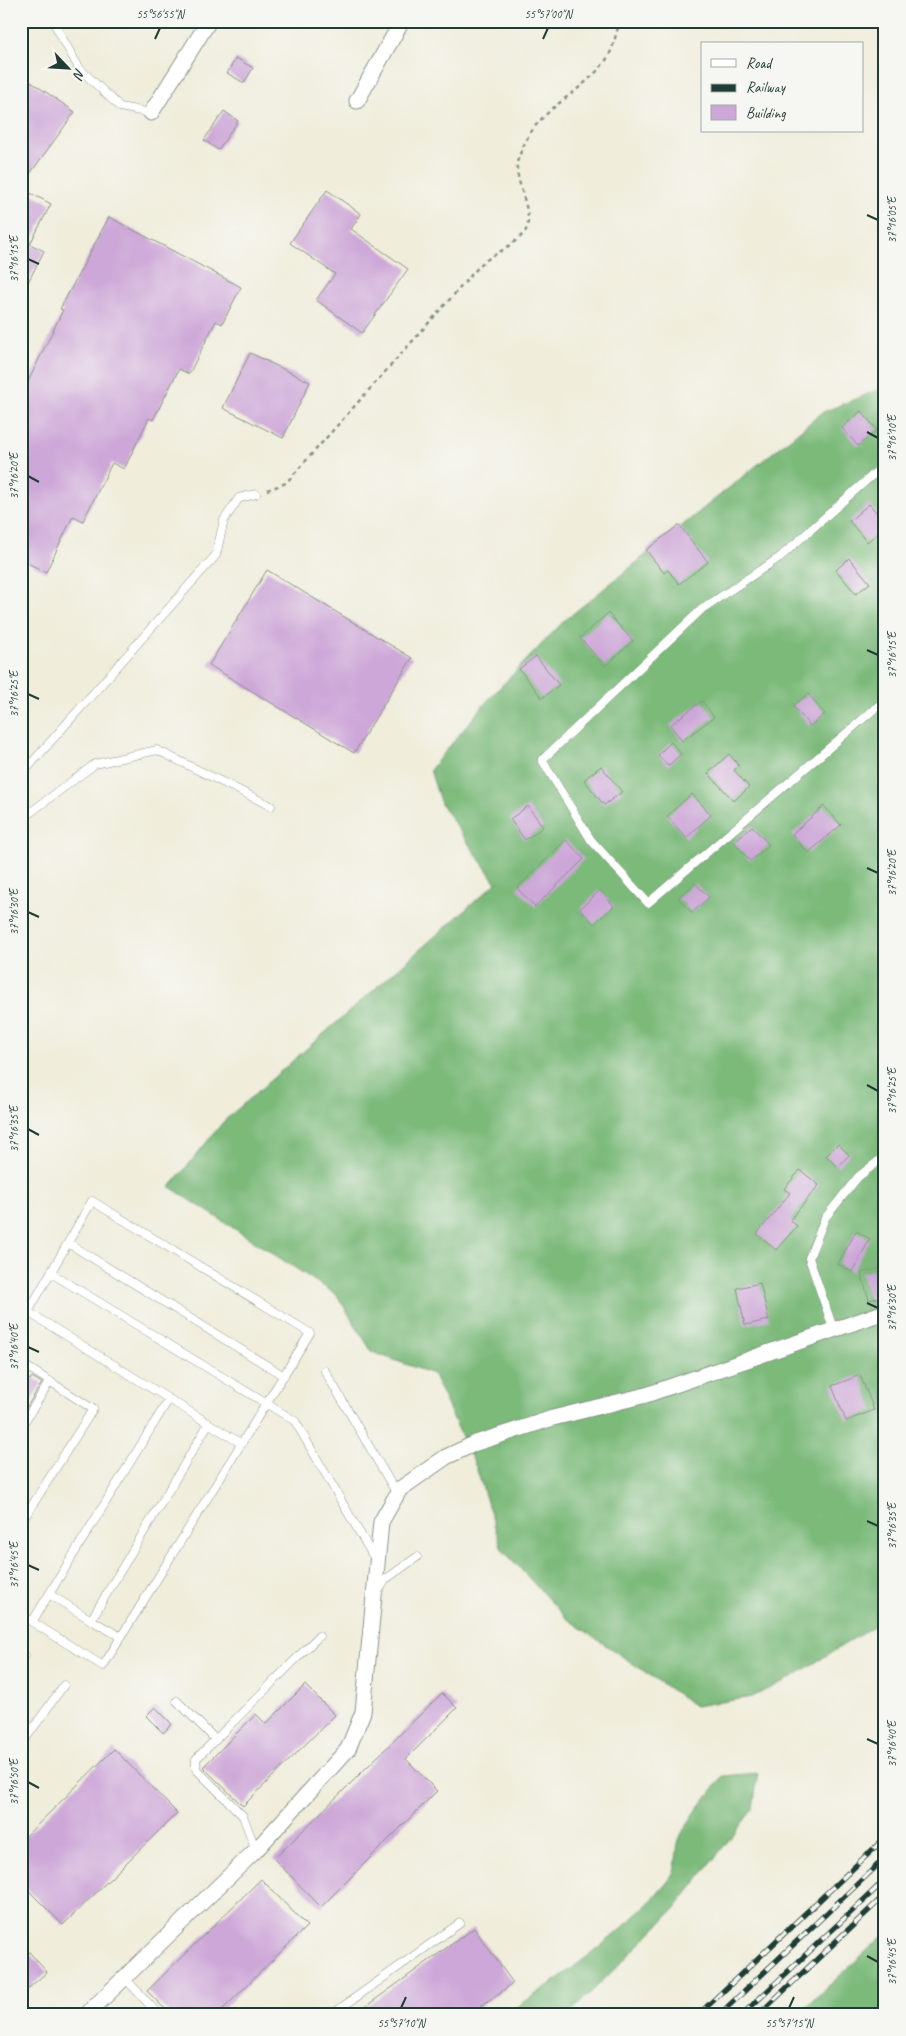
<svg xmlns="http://www.w3.org/2000/svg" width="906" height="2036" font-family="Caveat,sans-serif">
<style>
.forest{fill:#7cba7a;stroke:#4e7c57}
.building{fill:#cda7d8}
.lines{fill:none;stroke-linecap:round;stroke-linejoin:round}
.service-casing{stroke:#889588;stroke-width:9}
.minor-casing{stroke:#889588;stroke-width:17}
.path{stroke:#889588;stroke-width:2.5;stroke-dasharray:4 4;stroke-linecap:butt}
.service{stroke:#fff;stroke-width:8}
.minor{stroke:#fff;stroke-width:15}
.rail-casing{stroke:#1f3d34;stroke-width:5.5}
.rail{stroke:#f6f6f2;stroke-width:4;stroke-dasharray:11;stroke-linecap:butt}
.ticks{fill:none;stroke:#1f3d34;stroke-width:2}
.neatline{fill:none;stroke:#1f3d34;stroke-width:2}
.ticks-label{font-size:12px;text-anchor:middle;fill:#1f3d34}
</style>
<rect width="100%" height="100%" fill="#f6f6f2"/>
<filter id="ink" filterUnits="userSpaceOnUse"><feTurbulence type="fractalNoise" baseFrequency=".02" numOctaves="2"/><feDisplacementMap in="SourceGraphic" scale="10" xChannelSelector="R" yChannelSelector="G"/><feConvolveMatrix kernelMatrix="1 2 1 2 8 2 1 2 1" color-interpolation-filters="sRGB"/></filter>
<filter id="wash" filterUnits="userSpaceOnUse"><feTurbulence type="fractalNoise" baseFrequency=".0096" numOctaves="4" result="noise"/><feDisplacementMap in="SourceGraphic" scale="20" xChannelSelector="R" yChannelSelector="G"/><feGaussianBlur stdDeviation="1.12" result="paint"/><feColorMatrix in="noise" values="0 0 0 0 0 0 0 0 0 0 0 0 0 0 0 0 0 1.4 0 .05"/><feComposite in="paint" operator="in"/></filter>
<g filter="url(#wash)">
<rect width="100%" height="100%" fill="#f0eddb"/>
<!-- forest -->
<path class="forest" d="M885 387V1619L792 1677 752 1697 695 1706 566 1618 502 1549 476 1467 433 1374 372 1352 337 1295 170 1187 224 1121 496 883 441 804 430 770 488 700 564 621 823 412Z
M758 1773 753 1809 674 1910 568 2015H505C558 1980 630 1929 670 1879 679 1869 674 1848 681 1835 692 1814 709 1795 723 1776Z
M884 1935 885 2015H797Z"/>
<g id="blocks">
<!-- building -->
<path class="building" d="M236 58 253 68 244 83 227 73Z
M21 75 75 112 21 186Z
M224 111 238 121 218 150 204 140Z
M21 188 51 204 30 244 44 251 21 296Z
M327 190 361 214 351 229 408 269 362 333 316 300 335 274 290 243Z
M109 217 241 287 222 324 216 321 189 374 179 369 153 420 149 418 124 469 112 463 83 521 73 516 46 572 21 560V396L63 310 60 309Z
M250 353 310 382 283 438 223 408Z
M861 411 877 430 858 446 842 428Z
M869 504 885 522V527L867 542 849 521Z
M679 525 708 562 679 584 668 570 664 573 646 550Z
M849 558 870 583 856 594 836 570Z
M267 570 412 658 354 753 209 665Z
M608 613 633 641 605 666 580 638Z
M536 656 559 685 542 698 519 669Z
M808 694 825 714 810 726 793 706Z
M702 701 714 717 682 741 670 725Z
M671 742 681 754 668 766 658 755Z
M729 754 739 766 734 770 749 787 734 801 708 773Z
M601 766 622 792 604 805 584 780Z
M692 794 711 815 686 838 667 816Z
M528 806 543 827 525 840 510 819Z
M824 806 841 825 808 853 792 834Z
M752 826 769 845 750 861 734 842Z
M566 840 584 859 535 907 517 888Z
M695 883 709 897 692 913 678 898Z
M600 890 614 906 594 924 580 909Z
M838 1144 849 1155 838 1167 826 1156Z
M800 1170 819 1185 790 1220 797 1226 776 1250 757 1234 790 1193 784 1189Z
M856 1231 870 1239 852 1272 838 1264Z
M885 1267V1296L869 1300 861 1273Z
M760 1283 769 1320 745 1325 737 1288Z
M21 1374 30 1380 32 1377 42 1383 21 1416Z
M860 1375 874 1410 846 1421 832 1386Z
M305 1685 335 1715 243 1806 203 1767 256 1714 266 1724Z
M442 1693 457 1708 406 1759 437 1791 321 1907 274 1859Z
M155 1707 172 1724 163 1733 146 1716Z
M114 1749 177 1813 63 1925 21 1883V1841Z
M261 1879 307 1926 217 2015H171L147 1991Z
M474 1928 513 1983 469 2015H354Z
M21 1943 47 1972 21 1995Z"/>
</g>
</g>
<g filter="url(#ink)">
<use href="#blocks" fill-opacity="0" stroke="#889588" stroke-width="1"/>
<g class="lines">
<defs>
<path id="service" d="M58 21 55 25 79 68 120 107 151 113
M885 464 780 557 702 609 542 760 591 840 648 903 885 700
M21 775 216 555 224 520 239 498 256 494
M21 826 27 815 95 764 157 750 271 806
M68 1243 284 1376
M51 1273 295 1421 376 1561
M21 1322 28 1312
M833 1328 809 1258 825 1218 858 1177 885 1156
M21 1363 93 1409 21 1523
M325 1371 397 1494
M21 1427 50 1381
M378 1592 386 1579 417 1557
M49 1594 91 1620 209 1423
M21 1615 103 1666 310 1333 92 1201 28 1312 242 1444
M91 1620 121 1637
M32 1622 169 1399
M21 1662 25 1656
M177 1701 216 1740
M21 1745 64 1685
M256 1850 243 1816 196 1769V1759L319 1636
M125 1978 159 2015
M331 2015 460 1923"/>
<path id="minor" d="M357 101 402 21
M151 113 209 21
M86 2015 256 1850 348 1749 363 1712 381 1522 400 1489 446 1457 476 1443 553 1418 646 1395 885 1312"/>
</defs>
<!-- service casing -->
<use href="#service" class="service-casing"/>
<!-- minor casing -->
<use href="#minor" class="minor-casing"/>
<!-- path -->
<path class="path" d="M267 490 286 483 483 262C493 256 521 240 526 230 534 213 515 183 517 163 518 157 522 150 524 145 540 106 586 92 608 57 614 47 616 32 620 21"/>
<!-- service -->
<use href="#service" class="service"/>
<!-- minor -->
<use href="#minor" class="minor"/>
<defs>
<path id="rail" d="M698 2015 885 1838
M719 2015 885 1858
M742 2015 885 1880
M758 2015 885 1895"/>
</defs>
<!-- rail casing -->
<use href="#rail" class="rail-casing"/>
<!-- rail -->
<use href="#rail" class="rail"/>
</g>
</g>
<!-- ticks -->
<path class="ticks" d="M155 39 160 28M543 39 548 28M867 215 878 220M28 259 39 264M867 432 878 438M28 476 39 482M867 650 878 655M28 694 39 699M867 868 878 873M28 912 39 917M867 1085 878 1091M28 1129 39 1135M867 1303 878 1308M28 1347 39 1352M867 1521 878 1526M28 1565 39 1570M867 1739 878 1744M28 1782 39 1788M867 1956 878 1962M401 2008 406 1997M789 2008 794 1997"/>
<!-- margin -->
<rect width="906" height="2036" fill="none" stroke="#f6f6f2" stroke-width="55"/>
<!-- legend -->
<rect x="701" y="42" width="162" height="90" fill="#f6f6f2" stroke="#a0aca6"/>
<rect x="711" y="59" width="25" height="8" fill="#ffffff" stroke="#a0aca6"/>
<text x="746" y="68" font-size="15" fill="#1f3d34">Road</text>
<rect x="711" y="84" width="25" height="8" fill="#1f3d34" stroke="#a0aca6"/>
<text x="746" y="92" font-size="15" fill="#1f3d34">Railway</text>
<rect x="711" y="105" width="25" height="15" fill="#cda7d8" stroke="#a0aca6"/>
<text x="746" y="118" font-size="15" fill="#1f3d34">Building</text>
<!-- north arrow -->
<g transform="translate(68 68) rotate(115)" stroke="#f6f6f2" stroke-width="4" paint-order="stroke">
<path d="M0-4L9 19L0 12L-9 19Z" fill="#1f3d34"/>
<text y="-8" font-size="14" font-weight="bold" text-anchor="middle" fill="#1f3d34">N</text>
</g>
<rect x="28" y="28" width="850" height="1980" class="neatline"/>
<g class="ticks-label">
<text x="160" y="18">55°56'55"N</text>
<text x="548" y="18">55°57'00"N</text>
<text transform="translate(892 220) rotate(-90)" y="4">37°16'05"E</text>
<text transform="translate(14 259) rotate(-90)" y="4">37°16'15"E</text>
<text transform="translate(892 438) rotate(-90)" y="4">37°16'10"E</text>
<text transform="translate(14 476) rotate(-90)" y="4">37°16'20"E</text>
<text transform="translate(892 655) rotate(-90)" y="4">37°16'15"E</text>
<text transform="translate(14 694) rotate(-90)" y="4">37°16'25"E</text>
<text transform="translate(892 873) rotate(-90)" y="4">37°16'20"E</text>
<text transform="translate(14 912) rotate(-90)" y="4">37°16'30"E</text>
<text transform="translate(892 1091) rotate(-90)" y="4">37°16'25"E</text>
<text transform="translate(14 1129) rotate(-90)" y="4">37°16'35"E</text>
<text transform="translate(892 1308) rotate(-90)" y="4">37°16'30"E</text>
<text transform="translate(14 1347) rotate(-90)" y="4">37°16'40"E</text>
<text transform="translate(892 1526) rotate(-90)" y="4">37°16'35"E</text>
<text transform="translate(14 1565) rotate(-90)" y="4">37°16'45"E</text>
<text transform="translate(892 1744) rotate(-90)" y="4">37°16'40"E</text>
<text transform="translate(14 1782) rotate(-90)" y="4">37°16'50"E</text>
<text transform="translate(892 1962) rotate(-90)" y="4">37°16'45"E</text>
<text x="401" y="2027">55°57'10"N</text>
<text x="789" y="2027">55°57'15"N</text>
</g>
</svg>
